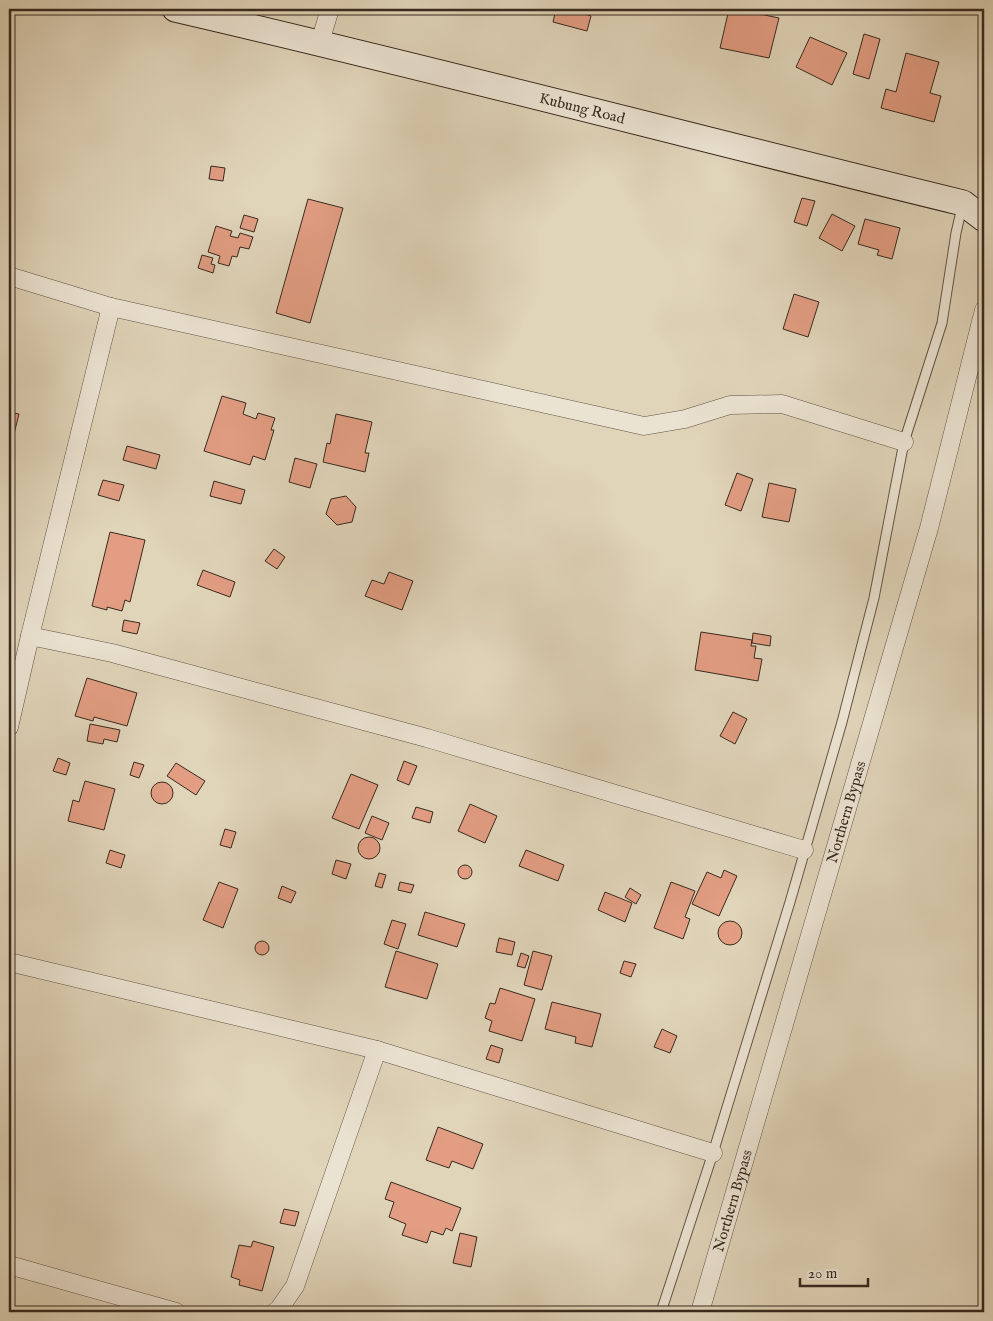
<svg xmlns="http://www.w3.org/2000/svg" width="993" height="1321" font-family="'IM FELL English',serif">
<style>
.building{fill:#e29d82;stroke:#382a1f}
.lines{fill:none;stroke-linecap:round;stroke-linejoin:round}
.lane-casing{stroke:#625446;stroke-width:11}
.street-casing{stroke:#625446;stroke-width:19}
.secondary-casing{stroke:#382a1f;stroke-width:27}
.lane{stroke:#ebe3d2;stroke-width:9}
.street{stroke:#ebe3d2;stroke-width:18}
.secondary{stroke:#ebe3d2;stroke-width:25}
.labels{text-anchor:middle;stroke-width:4;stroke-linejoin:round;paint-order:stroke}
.street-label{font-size:15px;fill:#382a1f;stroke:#ebe3d2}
</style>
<rect width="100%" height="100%" fill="#e0d4b9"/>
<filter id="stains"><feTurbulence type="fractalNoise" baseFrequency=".004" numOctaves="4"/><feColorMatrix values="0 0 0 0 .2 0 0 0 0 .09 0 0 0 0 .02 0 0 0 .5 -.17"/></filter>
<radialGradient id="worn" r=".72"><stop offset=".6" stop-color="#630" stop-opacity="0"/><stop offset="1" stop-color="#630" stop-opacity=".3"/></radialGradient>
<!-- building -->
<path class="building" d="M556 9H587L585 14 591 16 587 31 553 22Z
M729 9H736L779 18 769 58 720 48Z
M864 34 880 39 869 79 853 74Z
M810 37 847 53 832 85 796 67Z
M906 53 939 62 930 93 941 96 934 122 881 108 886 89 896 92Z
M211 166 225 168 223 181 209 179Z
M802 198 815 201 807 226 794 222Z
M308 199 343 208 310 323 276 313Z
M832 214 855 226 842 251 819 238Z
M244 215 258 219 254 232 240 228Z
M865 219 900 228 892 259 877 255 879 250 858 244Z
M216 226 232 231 230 236 238 238 240 233 253 237 249 249 240 247 237 257 232 256 229 266 218 263 220 256 208 252Z
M202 255 213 258 211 264 215 265 213 273 198 268Z
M794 294 819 302 808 337 783 329Z
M222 396 246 403 243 414 256 419 258 413 275 418 271 430H274L265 460 253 456 250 465 204 451Z
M9 412 19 414 14 434 9 433Z
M336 414 372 422 365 453H369L365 472 323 462 327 443 330 444Z
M127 446 160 455 156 469 123 460Z
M295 458 317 464 310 488 289 482Z
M737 473 753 479 741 511 725 505Z
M103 480 124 485 119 501 98 495Z
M214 481 245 490 241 504 210 496Z
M769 483 796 489 789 522 762 517Z
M346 496 356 507 352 522 337 525 326 514 331 499Z
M110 532 145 540 130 602 125 600 122 611 107 607V610L92 606Z
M274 549 285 557 277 569 265 561Z
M203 570 235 582 230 597 197 585Z
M389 572 413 581 402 610 365 596 372 580 384 584Z
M124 620 140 623 137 634 122 631Z
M701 632 752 640 751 646H756L754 658 762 659 758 681 695 670Z
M753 633 771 636 770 646 752 643Z
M87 678 137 693 127 726 94 717 93 721 75 716Z
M733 712 747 719 735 744 720 736Z
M90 724 120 730 117 742 104 739 103 744 87 741Z
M58 758 70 763 66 775 53 771Z
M404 761 417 766 409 785 397 780Z
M134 762 144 765 139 778 130 775Z
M176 763 205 781 196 795 167 776Z
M351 774 378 785 359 829 332 818Z
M85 781 115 789 104 830 68 821 73 800 79 802Z
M151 793a11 11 0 1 1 22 0a11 11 0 1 1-22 0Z
M470 804 497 816 485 843 458 831Z
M416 807 433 812 430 823 412 818Z
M372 816 389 823 382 840 365 833Z
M225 829 236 832 231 848 220 845Z
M358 848a11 11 0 1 1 22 0a11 11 0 1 1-22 0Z
M110 850 125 855 121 868 106 863Z
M526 850 564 865 558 881 519 866Z
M336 860 351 864 346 879 332 874Z
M458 872a7 7 0 1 1 14 0a7 7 0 1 1-14 0Z
M724 870 737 876 719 916 692 904 707 872 721 878Z
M379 873 386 875 382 888 375 886Z
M219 882 238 889 223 928 203 920Z
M400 882 414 885 411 893 398 890Z
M671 882 695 891 685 917 690 919 683 939 654 928Z
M282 886 296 892 291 903 278 898Z
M630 888 641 895 636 904 625 897Z
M605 892 632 903 625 922 598 910Z
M425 912 465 924 457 947 418 935Z
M392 920 406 924 398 949 384 944Z
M718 933a12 12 0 1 1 24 0a12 12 0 1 1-24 0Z
M499 938 515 942 512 955 496 952Z
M255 948a7 7 0 1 1 14 0a7 7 0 1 1-14 0Z
M396 951 438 964 427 999 385 987Z
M533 951 552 956 542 990 524 985Z
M521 953 529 956 525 968 517 966Z
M624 961 636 964 631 977 620 973Z
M500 988 535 999 522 1041 489 1031 492 1021 485 1018 490 1003 495 1004Z
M552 1002 601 1014 592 1047 575 1043 576 1037 545 1029Z
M662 1029 677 1036 670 1053 654 1047Z
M491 1045 503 1049 499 1063 486 1059Z
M438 1127 483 1144 473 1169 452 1161 449 1168 426 1160Z
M391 1182 461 1208 452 1231 446 1228 443 1235 431 1231 427 1243 402 1235 406 1224 389 1217 394 1202 385 1199Z
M284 1209 299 1212 295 1226 280 1223Z
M460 1233 477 1237 471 1267 453 1263Z
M253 1241 274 1247 262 1291 239 1285 240 1280 231 1277 239 1245 251 1247Z"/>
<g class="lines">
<defs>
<path id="lane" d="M661 1312 713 1153 790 902 842 722 874 598 904 442 942 323 956 233 962 207"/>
<g id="street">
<path d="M320 42 330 9"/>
<path d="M9 276 111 307 644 426 685 419 730 405 782 404 904 442"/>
<path d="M30 636 111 307"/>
<path d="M9 727 30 636 112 653 427 738 804 850"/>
<path d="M9 962 377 1050 713 1153"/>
<path d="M9 1265 176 1312"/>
<path d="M275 1312 279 1309 295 1286 377 1050"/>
<path id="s1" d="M700 1312 929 528 984 310"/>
</g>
<g id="secondary">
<path id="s2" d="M175 9C439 70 700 139 963 203L984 219"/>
</g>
</defs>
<!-- lane casing -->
<use href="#lane" class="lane-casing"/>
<!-- street casing -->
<use href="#street" class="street-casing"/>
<!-- secondary casing -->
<use href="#secondary" class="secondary-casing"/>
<!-- lane -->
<use href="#lane" class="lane"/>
<!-- street -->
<use href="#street" class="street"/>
<!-- secondary -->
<use href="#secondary" class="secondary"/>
</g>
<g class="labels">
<!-- street labels -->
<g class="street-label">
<text dy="5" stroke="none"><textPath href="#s2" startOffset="419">Kubung Road</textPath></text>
<text dy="5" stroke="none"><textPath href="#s1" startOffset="521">Northern Bypass</textPath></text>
<text dy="5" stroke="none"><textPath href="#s1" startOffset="116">Northern Bypass</textPath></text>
</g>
</g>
<!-- margin -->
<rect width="993" height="1321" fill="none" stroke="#e0d4b9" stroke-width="30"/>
<rect x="10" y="10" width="973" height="1301" fill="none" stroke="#382a1f" stroke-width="2.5"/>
<rect x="15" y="15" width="963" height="1291" fill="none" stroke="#382a1f"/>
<!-- scale -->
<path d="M800 1278v8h68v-8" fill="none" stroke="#382a1f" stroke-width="2.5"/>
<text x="808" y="1278" font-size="15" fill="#382a1f" stroke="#ebe3d2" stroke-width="4" paint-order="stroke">20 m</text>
<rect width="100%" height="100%" filter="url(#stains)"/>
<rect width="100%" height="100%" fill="url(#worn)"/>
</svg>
